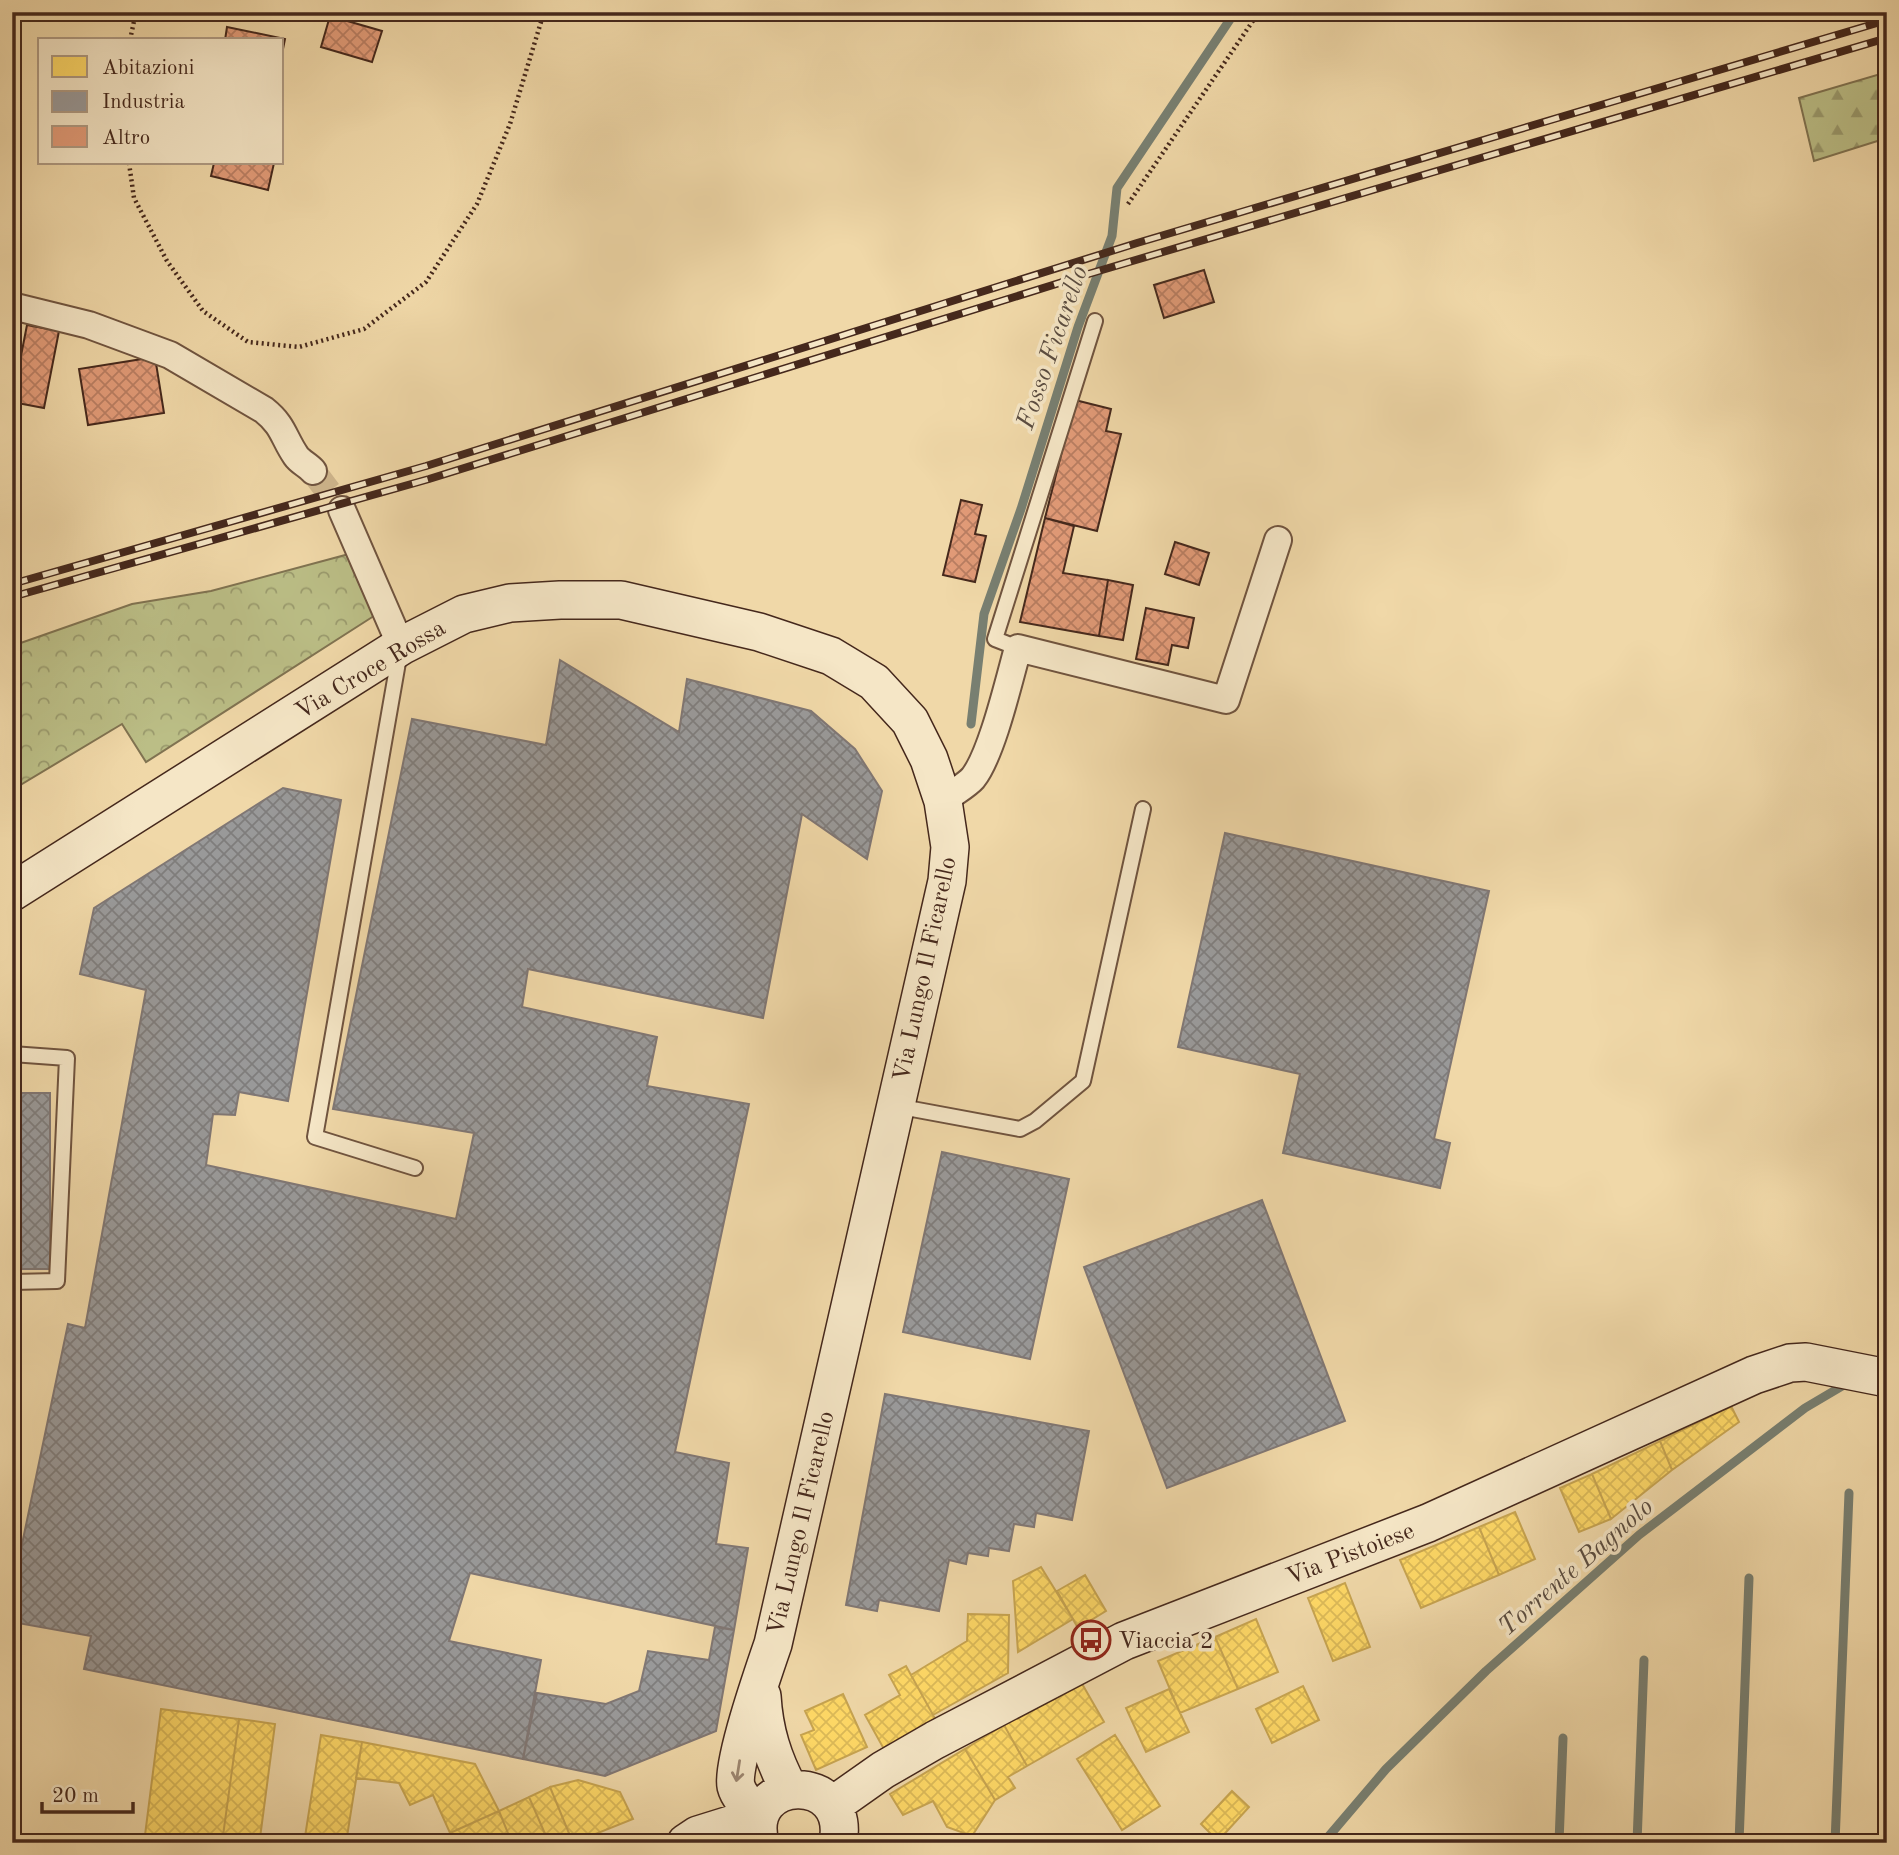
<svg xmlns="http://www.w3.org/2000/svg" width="1899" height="1855" font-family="'Old Standard TT',serif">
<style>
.forest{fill:url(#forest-firs);stroke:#807351;stroke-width:2}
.park{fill:url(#park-crowns);stroke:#807351;stroke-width:2}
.homes{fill:url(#homes-cross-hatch);stroke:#c7a450;stroke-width:2}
.industry{fill:url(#industry-cross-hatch);stroke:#807774;stroke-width:2}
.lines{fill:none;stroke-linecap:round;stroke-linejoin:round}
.stream{stroke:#787f71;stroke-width:9}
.building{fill:url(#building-cross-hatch);stroke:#45281c;stroke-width:2}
.street-tunnel{stroke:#ceb58c;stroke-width:26;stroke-dasharray:26 13;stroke-linecap:butt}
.lane-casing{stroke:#70543f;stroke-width:18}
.street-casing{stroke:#70543f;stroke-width:30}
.secondary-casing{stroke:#45281c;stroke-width:40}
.path{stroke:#45281c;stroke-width:4.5;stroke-dasharray:2 3.5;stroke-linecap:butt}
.lane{stroke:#f5e6c6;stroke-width:14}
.street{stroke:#f5e6c6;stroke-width:26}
.secondary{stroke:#f5e6c6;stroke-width:37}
.rail-casing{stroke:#45281c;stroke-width:8}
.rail{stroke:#f5e6c6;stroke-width:5;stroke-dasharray:16;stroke-linecap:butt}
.oneway{stroke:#9d8771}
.labels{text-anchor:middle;stroke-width:7;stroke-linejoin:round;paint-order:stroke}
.street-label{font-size:24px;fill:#45281c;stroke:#f5e6c6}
.poi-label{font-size:24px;fill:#45281c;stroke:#f5e6c6;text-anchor:start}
.water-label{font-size:26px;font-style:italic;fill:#5a4c40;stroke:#f5e6c6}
</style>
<defs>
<pattern id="forest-firs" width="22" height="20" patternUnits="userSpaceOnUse" patternTransform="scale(1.75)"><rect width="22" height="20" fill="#bbbe86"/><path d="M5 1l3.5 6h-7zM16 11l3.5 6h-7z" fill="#9a9a6d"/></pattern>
<pattern id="park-crowns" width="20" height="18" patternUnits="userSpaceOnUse" patternTransform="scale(1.75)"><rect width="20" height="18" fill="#bbbe86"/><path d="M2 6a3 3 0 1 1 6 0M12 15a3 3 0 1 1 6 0" fill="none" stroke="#9a9a6d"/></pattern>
<pattern id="homes-cross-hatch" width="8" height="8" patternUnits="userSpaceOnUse" patternTransform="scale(1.75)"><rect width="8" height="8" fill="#ffd966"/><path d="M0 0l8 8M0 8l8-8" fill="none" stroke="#dcba58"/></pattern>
<pattern id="industry-cross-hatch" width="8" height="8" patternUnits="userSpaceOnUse" patternTransform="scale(1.75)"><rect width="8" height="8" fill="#999"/><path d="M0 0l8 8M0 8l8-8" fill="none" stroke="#7f7d7c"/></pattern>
<pattern id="building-cross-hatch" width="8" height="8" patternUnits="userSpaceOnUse" patternTransform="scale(1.75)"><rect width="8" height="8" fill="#e29b78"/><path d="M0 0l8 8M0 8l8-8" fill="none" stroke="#b97e62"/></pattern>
</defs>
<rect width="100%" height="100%" fill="#f0d8a8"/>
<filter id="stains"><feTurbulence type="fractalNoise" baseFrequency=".00286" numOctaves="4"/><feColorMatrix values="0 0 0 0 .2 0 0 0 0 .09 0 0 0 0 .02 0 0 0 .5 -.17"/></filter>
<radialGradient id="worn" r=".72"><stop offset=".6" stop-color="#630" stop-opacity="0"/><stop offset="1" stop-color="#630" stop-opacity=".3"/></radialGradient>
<!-- forest -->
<path class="forest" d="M1887 72V138L1814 161 1799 98Z"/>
<!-- park -->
<path class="park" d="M349 554 377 614 146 762 122 724 12 790V646L132 604 211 591Z"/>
<!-- homes -->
<path class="homes" d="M1731 1406 1739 1422 1672 1470 1660 1441Z
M1660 1441 1672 1470 1611 1519 1592 1474Z
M1592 1474 1611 1519 1579 1532 1560 1488Z
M1515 1512 1535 1559 1499 1575 1479 1527Z
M1479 1527 1499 1575 1421 1608 1400 1560Z
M1041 1567 1073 1619 1018 1652 1013 1581Z
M1085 1575 1106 1611 1078 1628 1057 1591Z
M1345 1583 1370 1647 1333 1661 1308 1598Z
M968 1614 1009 1615 1008 1673 933 1715 911 1675 967 1641Z
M1256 1619 1278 1672 1238 1689 1215 1637Z
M1215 1637 1238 1689 1180 1713 1158 1661Z
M906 1666 937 1722 885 1751 865 1715 900 1695 889 1675Z
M1081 1682 1104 1722 1027 1766 1004 1725Z
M1303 1686 1319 1720 1272 1743 1256 1709Z
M1169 1689 1189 1732 1146 1752 1126 1708Z
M843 1694 867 1747 816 1770 801 1735 814 1730 805 1711Z
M161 1709 239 1719 222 1843H144Z
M239 1719 275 1724 260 1838 238 1835 237 1843H222Z
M1004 1725 1027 1766 1008 1777 1015 1788 995 1800 965 1749Z
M321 1735 362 1742 346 1843H304Z
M1115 1735 1160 1806 1122 1830 1077 1759Z
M362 1742 475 1764 499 1811 450 1833 433 1795 410 1805 399 1783 356 1778Z
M965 1749 995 1800 972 1836 947 1827 933 1801 903 1815 890 1794Z
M578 1780 620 1792 633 1819 573 1843 550 1787Z
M550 1787 573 1843H549L529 1797Z
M1232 1791 1249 1807 1218 1841 1201 1824Z
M529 1797 549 1843H512L499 1811Z
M499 1811 512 1843H454L450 1833Z
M980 1834 995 1843H975Z"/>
<!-- industry -->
<path class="industry" d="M560 660 679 732 687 679 811 711 855 749 882 791 867 859 802 814 763 1018 528 969 522 1007 657 1037 647 1086 749 1104 675 1452 729 1463 716 1544 748 1548 734 1630 470 1573 449 1641 541 1660 523 1759 84 1669 91 1636 12 1622V1592L68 1324 85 1328 146 990 80 974 94 908 283 788 341 800 288 1101 239 1092 235 1115 213 1114 206 1165 456 1219 474 1133 333 1109 412 719 546 745Z
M1225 833 1489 891 1434 1139 1450 1143 1440 1188 1283 1153 1300 1074 1178 1047Z
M12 1093H50V1269H12Z
M942 1152 1069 1179 1030 1359 903 1332Z
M1262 1200 1345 1421 1167 1488 1084 1267Z
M885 1394 1089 1431 1072 1520 1036 1513 1034 1527 1014 1524 1009 1551 989 1548 988 1556 968 1553 966 1564 949 1560 939 1611 879 1600 877 1611 846 1605Z
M715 1627 734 1630 716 1731 605 1776 523 1759 537 1693 606 1704 639 1691 648 1651 709 1660Z"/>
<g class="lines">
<!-- stream -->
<path class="stream" d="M971 724 984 614 1021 509 1078 327 1112 236 1117 188 1235 12
M1323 1843 1386 1769 1486 1671 1639 1535 1805 1408 1849 1382
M1559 1843 1563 1738
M1637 1843 1644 1660
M1739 1843 1749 1578
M1835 1843 1849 1493"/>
</g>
<!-- building -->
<path class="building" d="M330 16 382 31 372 62 321 47Z
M227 27 285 39 282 54V40H225Z
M214 163H274L268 190 211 176Z
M1204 270 1214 302 1164 318 1154 285Z
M27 325 59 331 44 408 12 402Z
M155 357 164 413 88 425 79 369Z
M1075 400 1111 409 1106 431 1121 434 1097 531 1045 518Z
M961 500 982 505 975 534 986 536 975 582 943 575Z
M1045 518 1074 526 1063 573 1108 580 1099 636 1020 622Z
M1175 542 1209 553 1199 585 1165 574Z
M1108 580 1133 585 1123 640 1099 636Z
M1146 608 1194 618 1188 648 1172 645 1168 665 1136 659Z"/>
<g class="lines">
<!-- street-tunnel -->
<path class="street-tunnel" d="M313 471 342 510"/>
<defs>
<path id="lane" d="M1018 648 995 639 1095 321
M400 651 315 1137 415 1168
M12 1054 67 1058 57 1281 12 1282
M896 1106 1020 1129 1035 1121 1083 1081 1143 809"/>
<path id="street" d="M12 306 89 325 170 355 264 410C284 426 283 437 296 456 300 462 308 465 313 471
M342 510 401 646
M943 801C952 793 966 786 973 778 992 754 1009 680 1018 648L1226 700 1278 540"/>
<path id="secondary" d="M12 892 401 646 464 614 510 603 560 600H621L759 632 831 656 874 682 910 721 929 759 943 801 950 847 947 881 773 1644C764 1670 731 1765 736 1786 739 1798 751 1808 759 1816
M762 1696C764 1731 773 1759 789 1789
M832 1806 883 1770 935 1740 1124 1641 1428 1523 1754 1375 1790 1363 1806 1362 1887 1378
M686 1843 698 1835 759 1816
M760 1843C742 1774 852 1770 838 1843"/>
</defs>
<!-- lane casing -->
<use href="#lane" class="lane-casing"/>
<!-- street casing -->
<use href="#street" class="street-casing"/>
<!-- secondary casing -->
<use href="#secondary" class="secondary-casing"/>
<!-- path -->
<path class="path" d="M130 40 136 12
M129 163 134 198 167 261 203 311 248 342 299 347 364 329 426 282 477 204 510 124 544 12
M1128 204 1259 12"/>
<!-- lane -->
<use href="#lane" class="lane"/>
<!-- street -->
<use href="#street" class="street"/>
<!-- secondary -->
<use href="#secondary" class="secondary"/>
<defs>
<path id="rail" d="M12 584 426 466 1137 243 1887 20
M12 597 429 479 1085 275 1887 38"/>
</defs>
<!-- rail casing -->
<use href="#rail" class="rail-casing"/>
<!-- rail -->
<use href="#rail" class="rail"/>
</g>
<!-- one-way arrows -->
<defs><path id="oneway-shaft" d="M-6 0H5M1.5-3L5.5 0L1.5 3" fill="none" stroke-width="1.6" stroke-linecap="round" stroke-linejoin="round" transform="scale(1.75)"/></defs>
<use class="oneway" href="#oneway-shaft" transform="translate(738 1771) rotate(99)"/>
<!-- icons -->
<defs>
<symbol id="bus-ring" viewBox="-11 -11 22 22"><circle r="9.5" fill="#f5e6c6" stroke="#8f2418" stroke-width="1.5"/><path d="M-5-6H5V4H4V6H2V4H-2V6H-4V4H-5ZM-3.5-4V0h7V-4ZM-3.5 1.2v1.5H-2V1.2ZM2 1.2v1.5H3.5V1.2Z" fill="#8f2418"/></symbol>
</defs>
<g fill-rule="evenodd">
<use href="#bus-ring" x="1069" y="1618" width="44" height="44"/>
</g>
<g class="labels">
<!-- street labels -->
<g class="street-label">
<text transform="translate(370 669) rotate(-31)" y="8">Via Croce Rossa</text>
<text transform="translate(924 969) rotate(-78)" y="8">Via Lungo Il Ficarello</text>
<text transform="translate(800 1523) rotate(-77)" y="8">Via Lungo Il Ficarello</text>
<text transform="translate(1350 1553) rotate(-21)" y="8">Via Pistoiese</text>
</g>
<!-- poi labels -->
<g class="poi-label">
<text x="1118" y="1648">Viaccia 2</text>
</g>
<!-- water labels -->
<g class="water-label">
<text transform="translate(1051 347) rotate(-71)" y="9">Fosso Ficarello</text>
<text transform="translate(1575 1566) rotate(-41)" y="9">Torrente Bagnolo</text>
</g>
</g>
<!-- margin -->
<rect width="1899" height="1855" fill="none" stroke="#f0d8a8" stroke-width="42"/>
<rect x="14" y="14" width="1871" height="1827" fill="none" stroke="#45281c" stroke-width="3.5"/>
<rect x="21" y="21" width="1857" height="1813" fill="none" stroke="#45281c" stroke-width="2"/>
<!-- legend -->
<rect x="38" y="38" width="245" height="126" fill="#f5e6c6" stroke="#af9a82" stroke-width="2"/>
<rect x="52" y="56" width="35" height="21" fill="#ffd966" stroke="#af9a82" stroke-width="2"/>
<text x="102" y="74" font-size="21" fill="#45281c">Abitazioni</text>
<rect x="52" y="91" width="35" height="21" fill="#999999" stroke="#af9a82" stroke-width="2"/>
<text x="102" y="108" font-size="21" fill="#45281c">Industria</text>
<rect x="52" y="126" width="35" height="21" fill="#e29b78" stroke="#af9a82" stroke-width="2"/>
<text x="102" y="144" font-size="21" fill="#45281c">Altro</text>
<!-- scale -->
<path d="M42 1802v10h91v-10" fill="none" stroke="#45281c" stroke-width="3.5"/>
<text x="52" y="1802" font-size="21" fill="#45281c" stroke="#f5e6c6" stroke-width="5" paint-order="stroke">20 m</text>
<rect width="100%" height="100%" filter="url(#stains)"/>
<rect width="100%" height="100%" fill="url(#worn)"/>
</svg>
